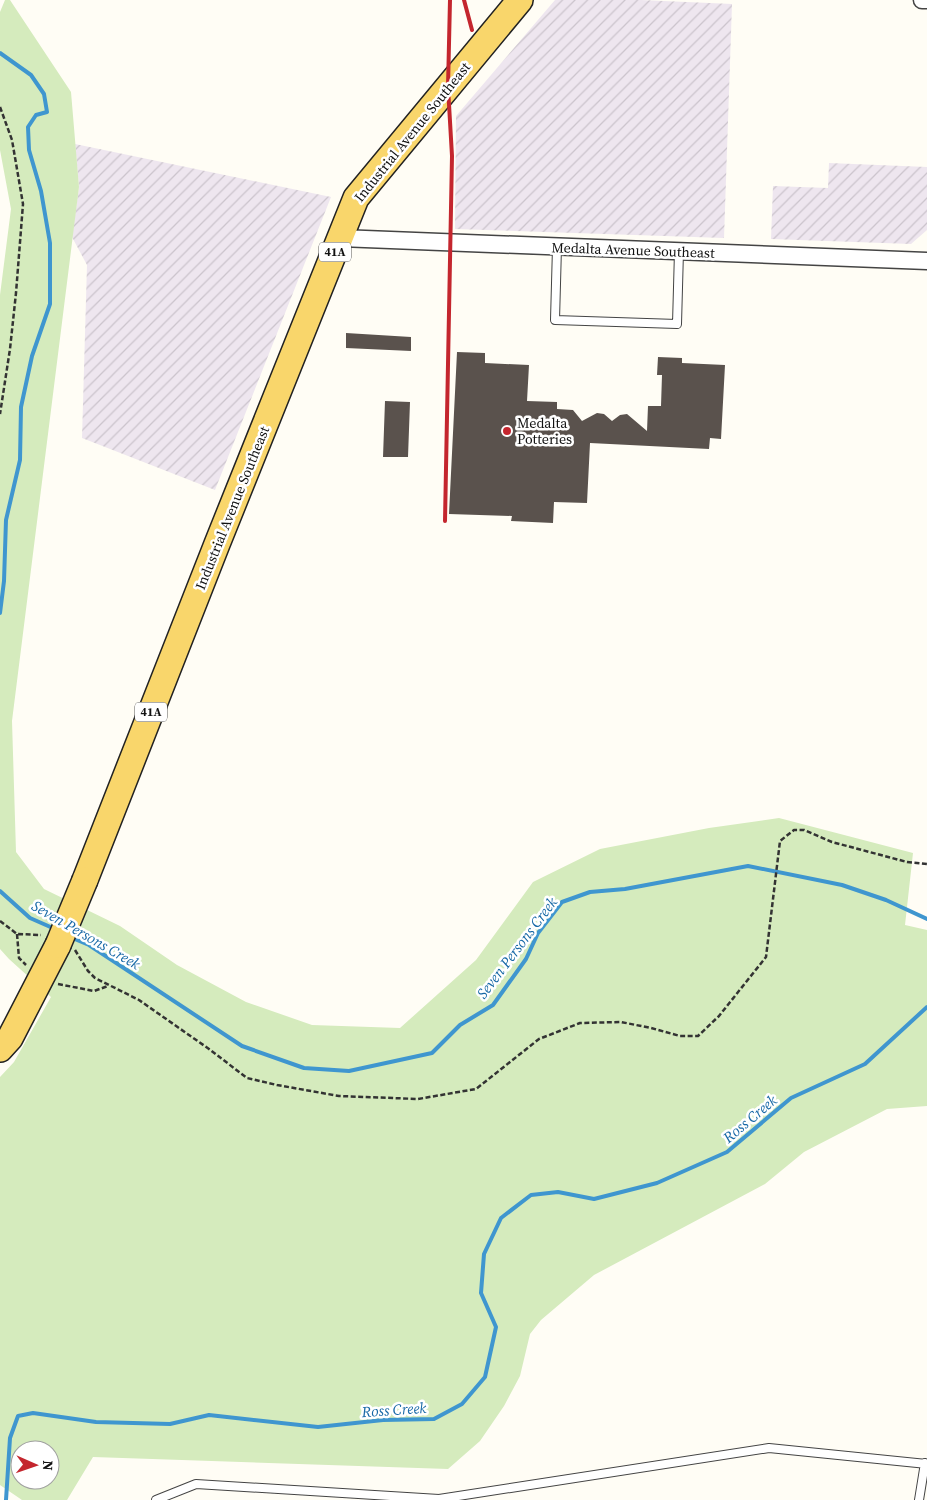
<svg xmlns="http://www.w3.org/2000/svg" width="927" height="1500" font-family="'Source Serif 4',serif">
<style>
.industrial{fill:url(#industrial-furrows)}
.grass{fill:#d5ebbd;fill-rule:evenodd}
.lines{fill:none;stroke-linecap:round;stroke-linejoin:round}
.stream{stroke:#3f96cf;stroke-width:4}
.building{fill:#5a524d}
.lane-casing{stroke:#444;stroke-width:10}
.street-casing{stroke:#444;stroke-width:19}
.primary-casing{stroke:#222;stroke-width:28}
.path{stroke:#333;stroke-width:2.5;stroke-dasharray:5 2.5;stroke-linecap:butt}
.lane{stroke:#fff;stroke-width:8}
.street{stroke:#fff;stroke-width:16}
.primary{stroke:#f9d66b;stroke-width:25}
.rail{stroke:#c4262e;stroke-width:4}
.primary-bridge-casing{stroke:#222;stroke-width:28;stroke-linecap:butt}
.primary-bridge{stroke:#f9d66b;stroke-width:25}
.poi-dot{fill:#c4262e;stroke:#fff;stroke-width:2}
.labels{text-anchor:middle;stroke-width:5;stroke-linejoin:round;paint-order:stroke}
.shield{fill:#fff;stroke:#585858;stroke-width:1}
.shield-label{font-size:12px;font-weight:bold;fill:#111}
.street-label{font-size:14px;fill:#111;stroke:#fff}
.poi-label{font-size:14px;fill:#111;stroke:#fff;text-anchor:start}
.water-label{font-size:15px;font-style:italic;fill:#1768a6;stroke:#fff}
</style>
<defs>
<pattern id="industrial-furrows" width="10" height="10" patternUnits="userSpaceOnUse" patternTransform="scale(1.25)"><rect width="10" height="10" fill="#eee6ef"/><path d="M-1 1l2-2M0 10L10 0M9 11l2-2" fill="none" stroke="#cbc4cc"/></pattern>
</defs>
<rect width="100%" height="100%" fill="#fffdf5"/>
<!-- industrial -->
<path class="industrial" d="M555 0H641L732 4 724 238 455 229 456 116Z
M75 144 331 197 215 490 82 438 87 265 72 237 79 187Z
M829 163 927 167V230L911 244 771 239 773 186 828 188Z"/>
<!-- grass -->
<path class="grass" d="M5 0H10L71 92 79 187 12 721 16 852 44 889 120 926 177 965 246 1002 312 1025 400 1028 476 960 533 882 600 849 709 828 779 818 913 853 905 925 927 930V1106L887 1109 804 1152 765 1184 594 1275 541 1320 530 1334 520 1376 504 1406 480 1441 448 1469 93 1457 67 1500H22L0 1485V1077L14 1062 51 997 9 959 0 949V295L11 209 0 150V12ZM20 1450H50V1480H20Z"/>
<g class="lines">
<!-- stream -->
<path class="stream" d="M0 53 31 75 44 94 47 112 36 115 28 127 29 150 41 191 50 243V304L32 356 21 407 20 460 6 520 4 581 0 613
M0 891 30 918 55 929
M70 937 89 945 242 1046 304 1068 349 1071 432 1053 460 1025 493 1005 526 959 538 933 562 902 590 892 625 889 748 866 842 885 886 900 927 919
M6 1500 10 1438 18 1416 33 1413 96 1422 170 1424 209 1415 318 1427 383 1420 434 1419 462 1404 485 1377 496 1327 481 1293 484 1254 501 1218 531 1195 558 1192 594 1199 657 1183 727 1152 791 1098 865 1064 927 1007"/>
</g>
<!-- building -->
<path class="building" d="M346 333 411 337V351L346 348Z
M457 352 485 353V363L529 365 527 401 557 402V409L573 410 582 421 597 413 604 414 612 421 620 415 627 414 647 431 648 406H661L662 375H657L658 357 682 358V363L725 365 721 439 710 438 709 449 590 443 587 503 554 502 553 523 511 521 512 516 449 514Z
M385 401 410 402 408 457H383Z"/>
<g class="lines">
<defs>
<path id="lane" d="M557 247 555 320 677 324 679 251
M156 1500 196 1484 439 1499 769 1448 927 1464
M919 1500 925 1463"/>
<path id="street" d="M922 0H927
M340 238 927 261"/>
<path id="primary" d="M85 880 217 544 356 198 520 0
M0 1049 10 1038 58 945"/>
</defs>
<!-- lane casing -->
<use href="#lane" class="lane-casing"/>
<!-- street casing -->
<use href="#street" class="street-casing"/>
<!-- primary casing -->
<use href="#primary" class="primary-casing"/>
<!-- path -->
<path class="path" d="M0 107 12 140 23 204 16 293 10 349 0 414
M0 921 17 934 41 935
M17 934 19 958 26 965
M75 950 88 971 95 978 139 1000 209 1049 247 1078 277 1085 339 1096 418 1099 476 1089 539 1039 580 1023 621 1022 651 1028 680 1036H698L719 1016 766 957 780 841 794 830H804L832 842 907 862 927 864
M58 984 94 991 108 986"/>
<!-- lane -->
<use href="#lane" class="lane"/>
<!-- street -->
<use href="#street" class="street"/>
<!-- primary -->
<use href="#primary" class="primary"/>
<!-- rail -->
<path class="rail" d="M464 0 472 30
M445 521 452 156 448 87 450 0"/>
<defs>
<path id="primary-bridge" d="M58 945 85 880"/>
</defs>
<!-- primary-bridge casing -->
<use href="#primary-bridge" class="primary-bridge-casing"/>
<!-- primary-bridge -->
<use href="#primary-bridge" class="primary-bridge"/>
</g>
<!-- markers -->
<circle class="poi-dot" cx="507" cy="431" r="5"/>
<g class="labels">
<!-- shield labels -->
<g class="shield">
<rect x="319" y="242.5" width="32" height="19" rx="4"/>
<rect x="135" y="702.5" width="32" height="19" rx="4"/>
</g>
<g class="shield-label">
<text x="335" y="256">41A</text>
<text x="151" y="716">41A</text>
</g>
<!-- street labels -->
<g class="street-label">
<text transform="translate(412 132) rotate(-51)" y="5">Industrial Avenue Southeast</text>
<text transform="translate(633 250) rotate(2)" y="5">Medalta Avenue Southeast</text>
<text transform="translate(232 508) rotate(-68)" y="5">Industrial Avenue Southeast</text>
</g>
<!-- poi labels -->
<g class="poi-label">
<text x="517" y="428">Medalta<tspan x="517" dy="16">Potteries</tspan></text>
</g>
<!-- water labels -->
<g class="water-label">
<text transform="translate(86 935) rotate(30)" y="5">Seven Persons Creek</text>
<text transform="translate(517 948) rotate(-53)" y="5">Seven Persons Creek</text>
<text transform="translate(750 1119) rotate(-40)" y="5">Ross Creek</text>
<text transform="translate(394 1410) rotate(-4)" y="5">Ross Creek</text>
</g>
</g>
<!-- north arrow -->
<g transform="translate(35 1465) rotate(92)"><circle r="24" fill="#ffffff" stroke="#a0a0a0"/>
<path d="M0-4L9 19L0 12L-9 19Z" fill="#c4262e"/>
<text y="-8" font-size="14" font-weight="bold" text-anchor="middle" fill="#111111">N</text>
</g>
</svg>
